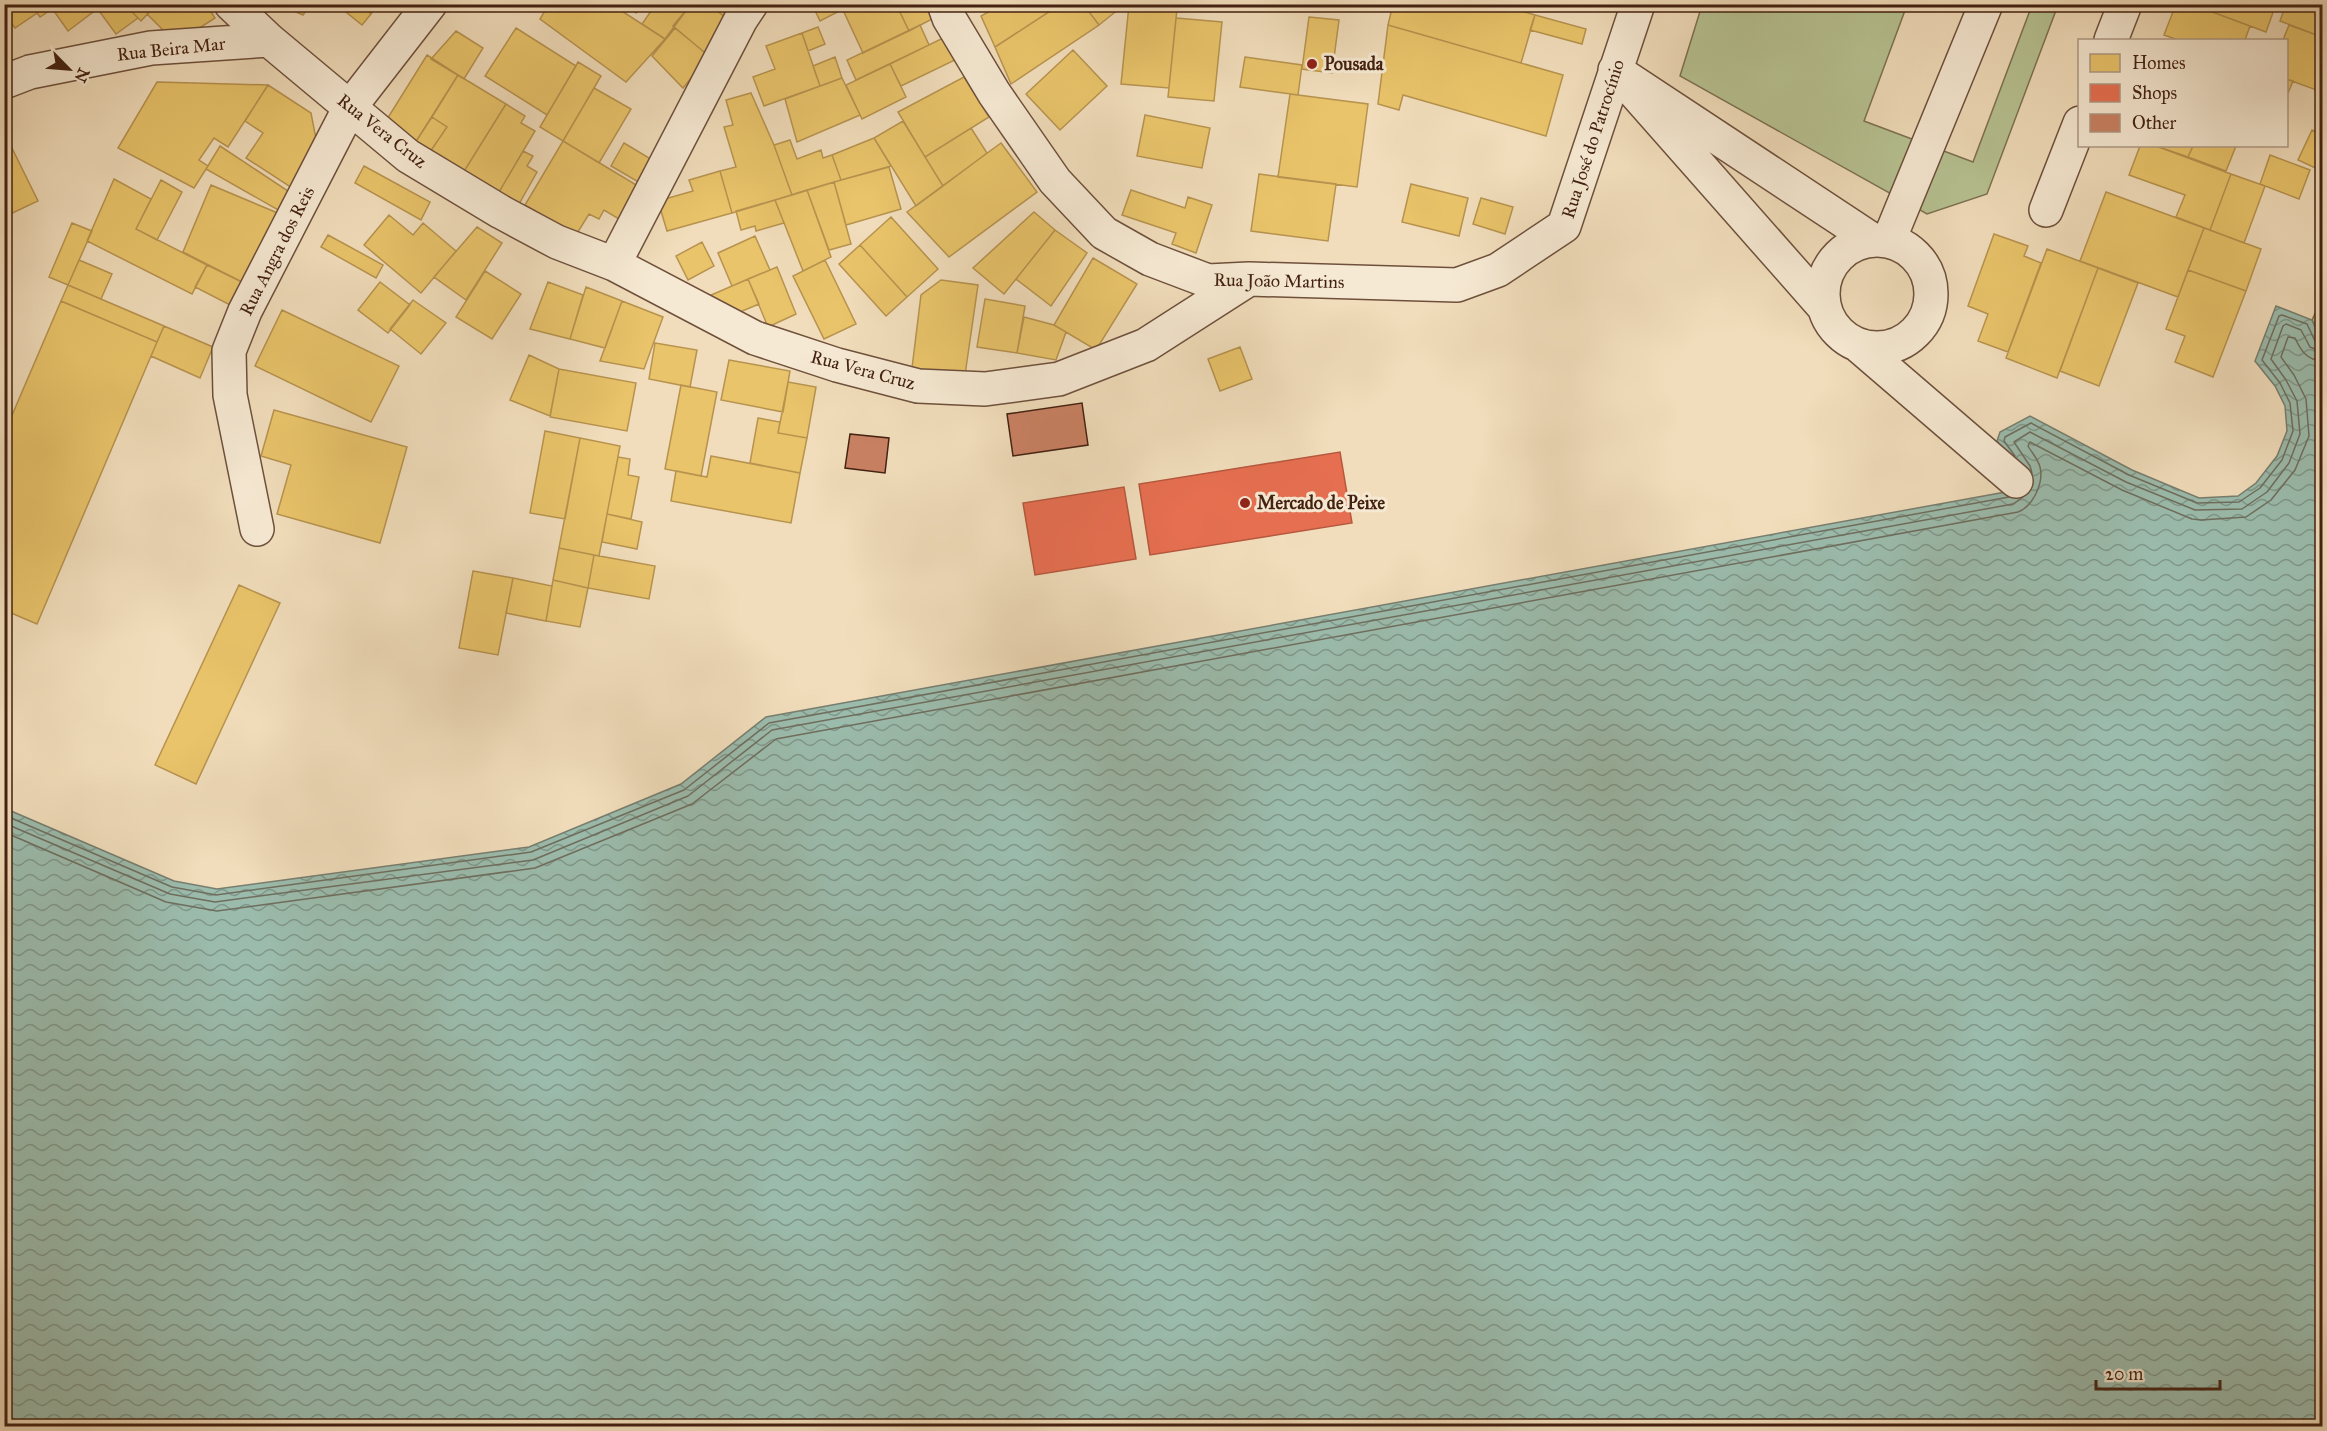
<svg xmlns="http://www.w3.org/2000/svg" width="2327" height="1431" font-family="'IM FELL Great Primer',serif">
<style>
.green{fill:#b7c292;stroke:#7d7252;stroke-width:1.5}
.forest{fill:url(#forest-firs);stroke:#7d7252;stroke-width:1.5}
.water{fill:url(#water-waves);stroke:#787e6f;stroke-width:1.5}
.homes{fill:#e9c46a;stroke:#b7934f;stroke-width:1.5}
.shops{fill:#e76f51;stroke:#b6583e;stroke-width:1.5}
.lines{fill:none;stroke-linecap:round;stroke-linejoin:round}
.shore{stroke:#6f6e5f;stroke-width:1.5}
.building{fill:#c98163;stroke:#432111;stroke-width:1.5}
.minor-casing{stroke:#6e503c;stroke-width:36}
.minor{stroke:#f6e9d3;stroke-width:33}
.poi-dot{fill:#8f2418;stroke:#f6e9d3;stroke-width:2}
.labels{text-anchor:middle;stroke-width:6;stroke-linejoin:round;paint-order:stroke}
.street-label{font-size:18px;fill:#432111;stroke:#f6e9d3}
.poi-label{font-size:18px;font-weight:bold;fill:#432111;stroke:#f6e9d3;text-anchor:start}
</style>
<defs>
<pattern id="forest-firs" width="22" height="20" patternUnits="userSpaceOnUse" patternTransform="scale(1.5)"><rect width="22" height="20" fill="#b7c292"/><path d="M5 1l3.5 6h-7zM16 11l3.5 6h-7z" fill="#9fa67d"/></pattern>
<pattern id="water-waves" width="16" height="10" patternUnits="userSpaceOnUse" patternTransform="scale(1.5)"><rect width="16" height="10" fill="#9bbcad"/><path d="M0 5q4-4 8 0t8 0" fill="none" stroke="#80988b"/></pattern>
</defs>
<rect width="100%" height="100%" fill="#f1ddbb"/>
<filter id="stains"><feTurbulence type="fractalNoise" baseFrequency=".00333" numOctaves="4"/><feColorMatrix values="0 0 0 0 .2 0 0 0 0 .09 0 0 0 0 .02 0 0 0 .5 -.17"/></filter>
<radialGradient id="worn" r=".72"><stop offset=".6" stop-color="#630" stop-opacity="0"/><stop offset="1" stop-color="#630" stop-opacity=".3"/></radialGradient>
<!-- green -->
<path class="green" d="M1702 5H1907L1864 121 1973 162 2032 5H2058L1987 194 1927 214 1680 76Z"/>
<!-- forest -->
<path class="forest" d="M2322 299V344L2312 320Z"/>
<!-- water -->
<path class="water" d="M2276 306 2312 320 2322 344V1426H5L4 808 174 881 217 889 529 847 681 784 766 717 2011 491 2019 472 1997 441 2000 432 2030 416 2132 470 2199 498 2238 496 2256 483 2277 456 2287 431 2285 406 2275 386 2255 361Z"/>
<!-- homes -->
<path class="homes" d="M4 4H30L37 13 15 28 4 13Z
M30 4H49L52 9 40 17Z
M49 4H94L97 9 68 31Z
M94 4H124L138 18 116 34Z
M124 4H157L141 21Z
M157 4H206L215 18 176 43 147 14Z
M278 4H311L303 15Z
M352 4H361L371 14 362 25 346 12Z
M361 4H379L371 14Z
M549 4H611L665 39 626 82 540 19Z
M623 4H641L636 13Z
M656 4H691L665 39 642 24Z
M691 4H708L735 25 711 58 673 26Z
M708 4H742L730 21Z
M812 4H853L820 21Z
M853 4H896L909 31 863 53 843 10Z
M916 4H933L938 16 909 31 900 12Z
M1002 4H1061L995 47 981 16Z
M1061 4H1083L1099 25 1011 84 995 47Z
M1083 4H1125L1099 25Z
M1265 4H1366L1365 8H1264Z
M1393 4H1498L1535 15 1521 63 1388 25Z
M2176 4H2191L2250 26 2245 40H2178L2164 35Z
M2191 4H2276L2266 32Z
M2286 4H2322V37L2280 21Z
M1129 5 1177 9 1169 88 1121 84Z
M1535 15 1586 29 1582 44 1530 30Z
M1309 17 1339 20 1332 73 1302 69Z
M1176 18 1222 22 1214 101 1168 97Z
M920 25 929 45 856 80 847 60Z
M1388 25 1563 75 1546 136 1403 95 1399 110 1378 104Z
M2289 25 2322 37V92L2286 79V40H2283Z
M818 27 825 44 808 51 802 33Z
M516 28 576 66 547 115 485 76Z
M675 28 709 56 683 88 652 56Z
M456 31 483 48 464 79 431 59Z
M802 33 820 86 764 106 753 77 775 69 766 46Z
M945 37 955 60 901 86 890 64Z
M1073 50 1107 86 1060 130 1026 94Z
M427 55 458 75 415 143 384 124Z
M835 57 842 78 820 86 813 66Z
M1245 57 1302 65 1298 95 1240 87Z
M578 62 601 76 563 141 540 127Z
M890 64 906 97 862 119 846 85Z
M458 75 506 104 463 173 430 152 447 127 432 117Z
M964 77 989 117 925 157 898 112Z
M842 78 860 115 797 142 785 99Z
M2286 79 2293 81 2286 98Z
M157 82 268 85 228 147 214 138 199 160 208 166 194 188 118 148Z
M268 85 311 113 318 149 292 188 246 158 263 133 245 121Z
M594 88 631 109 599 163 563 141Z
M751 93 774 145 792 195 732 213 720 171 736 167 724 127 733 125 726 100Z
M1290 94 1368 104 1357 187 1278 177Z
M506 104 525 116 521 123 535 131 499 192 463 173Z
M1145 115 1210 128 1202 168 1137 156Z
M432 117 447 127 430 152 415 143Z
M903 121 943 186 916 206 874 138Z
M971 128 987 153 943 186 925 157Z
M2312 130 2322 135V171L2298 160Z
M874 138 891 166 841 180 832 155Z
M8 140 38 201 4 217V142Z
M790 140 797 159 821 150 823 158 832 155 841 180 792 195 774 145Z
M563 141 643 189 624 222 604 210 599 219 589 214 576 235 525 205Z
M624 143 654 161 640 183 611 166Z
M1001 143 1037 192 949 257 907 212Z
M220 146 291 193 280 211 206 169Z
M2140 146H2156L2231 174 2210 230 2176 217 2185 195 2129 175Z
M2156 146H2193L2188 157Z
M2193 146H2236L2226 171 2188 157Z
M523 151 533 156 527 166 537 172 519 204 499 192Z
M2270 155 2310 170 2299 199 2260 184Z
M364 166 430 202 421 220 355 183Z
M889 167 901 209 846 225 834 182Z
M720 171 732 213 667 231 658 201 693 191 689 180Z
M1259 174 1336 184 1328 241 1251 231Z
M2231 174 2265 186 2244 243 2210 230Z
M114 179 151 199 136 229 207 265 192 294 87 241Z
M161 180 182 192 157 240 136 229Z
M834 182 851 244 829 250 807 190Z
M1411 184 1468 198 1459 236 1402 222Z
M211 185 280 214 246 284 183 252Z
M807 190 831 257 803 271 775 200Z
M1131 190 1185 208 1188 197 1212 205 1196 253 1172 244 1176 233 1122 215Z
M2106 192 2204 228 2178 297 2080 261Z
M1481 198 1513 207 1505 234 1473 224Z
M775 200 784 223 756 231 755 226 741 230 736 211Z
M1034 212 1055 230 1004 294 973 268Z
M389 215 413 235 423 223 456 251 421 293 364 245Z
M891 217 938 269 907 297 860 245Z
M72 223 92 231 68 285 49 277Z
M477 227 502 243 466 300 434 277Z
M2204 228 2261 249 2246 291 2188 270Z
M1055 230 1087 253 1051 306 1016 279Z
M1994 234 2028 246 2024 256 2041 263 2008 352 1978 341 1988 314 1968 306Z
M328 235 383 265 376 278 321 247Z
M755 236 770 270 732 286 718 253Z
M702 242 714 266 688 280 676 256Z
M860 245 907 297 886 316 839 264Z
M2047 249 2098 268 2057 378 2006 358Z
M1093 258 1137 284 1096 350 1054 325Z
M79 260 112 274 101 299 68 285Z
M825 260 856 324 824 339 793 276Z
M207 265 246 284 234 307 195 287Z
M777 267 796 314 768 327 748 279Z
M2098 268 2138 283 2099 386 2060 371Z
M2188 270 2246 291 2213 377 2175 362 2185 336 2166 329Z
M485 271 521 294 492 339 456 317Z
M748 279 759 304 733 315 709 296Z
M941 280 978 285 965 375 912 368 921 295Z
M380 282 410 305 388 333 358 310Z
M548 282 583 295 570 339 530 329Z
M68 285 164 326 157 342 61 301Z
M586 287 622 301 605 348 570 339Z
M985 299 1025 306 1017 353 977 347Z
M413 300 446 323 421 354 390 329Z
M61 301 157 342 37 624 4 610V434Z
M622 301 663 317 644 369 600 361Z
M282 310 399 366 371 422 255 366Z
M1024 317 1054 325 1066 332 1056 360 1017 353Z
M164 326 213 347 200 378 151 356Z
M655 343 697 350 690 387 649 379Z
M1240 347 1252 379 1220 391 1208 359Z
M529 355 559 369 550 416 510 400Z
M729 360 790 371 783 412 721 400Z
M559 369 636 383 627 431 550 417Z
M788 382 816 387 807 438 778 433Z
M681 385 717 392 701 476 665 469Z
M274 410 407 447 380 543 277 514 291 465 261 456Z
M758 418 780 422 778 433 807 438 800 473 750 463Z
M545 431 580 438 565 519 530 513Z
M580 438 620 446 599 556 559 548Z
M711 456 800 473 791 523 671 501 676 471 707 477Z
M618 457 630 459 628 475 639 477 631 519 607 514Z
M607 514 642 522 637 549 602 542Z
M559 548 594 555 588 588 553 580Z
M594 555 655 566 649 599 588 588Z
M473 571 513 578 498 655 459 648Z
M513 578 552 586 546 621 506 613Z
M553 580 588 588 580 627 546 621Z
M239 585 280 603 196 784 155 765Z"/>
<!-- shops -->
<path class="shops" d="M1340 452 1352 523 1150 555 1139 484Z
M1124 487 1136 559 1035 575 1023 503Z"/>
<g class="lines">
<!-- shore -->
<path class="shore" d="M2015 456 2004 441 2005 437 2031 423 2129 475 2197 503 2239 502 2260 488 2282 460 2293 431 2290 403 2280 383 2262 360 2279 316 2282 315 2307 324 2315 341 2322 344
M2032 473 2030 466 2014 442 2030 432 2126 482 2195 510 2242 509 2267 492 2289 463 2300 434 2297 401 2286 380 2271 359 2283 326 2286 324 2301 330 2310 347 2322 352
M4 815 172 887 216 895 531 852 684 790 769 723 2009 497
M4 823 170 894 215 902 533 860 688 796 772 730 2013 504 2023 497
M4 832 166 902 217 911 535 868 692 804 776 739 2018 512C2033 506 2044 483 2040 467 2038 459 2032 453 2028 446L2030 442 2122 490 2192 519 2201 520 2246 517 2271 500 2295 470 2309 436 2306 399 2294 375 2281 357 2288 337 2295 338C2301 351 2307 360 2322 361"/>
</g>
<!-- building -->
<path class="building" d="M1082 403 1088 445 1013 456 1007 414Z
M850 434 889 438 885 473 845 468Z"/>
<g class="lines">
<defs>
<path id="minor" d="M231 4 269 40 408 156 501 212 557 242 614 264 755 338 837 365 918 386 985 389 1059 379 1146 345 1249 279
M944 4 949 18 994 93 1055 181 1104 233 1150 259 1208 281 1249 279 1457 285 1498 270 1564 226 1638 4
M2111 40 2125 4
M4 82 30 72 151 48 269 40
M2046 210 2080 123
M1823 294a54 54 0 1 1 108 0a54 54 0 1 1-108 0Z
M1889 240 1986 4
M614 264 741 19 751 4
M1824 307 1615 70 1871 239
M1859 346 2016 481
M257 529 230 395 229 351 245 311 350 107 430 4"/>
</defs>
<!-- minor casing -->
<use href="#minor" class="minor-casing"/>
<!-- minor -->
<use href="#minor" class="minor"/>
</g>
<!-- markers -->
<g class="poi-dot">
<circle cx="1312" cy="64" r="6"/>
<circle cx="1245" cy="503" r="6"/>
</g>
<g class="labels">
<!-- street labels -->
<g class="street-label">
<text transform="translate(171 49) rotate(-6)" y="6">Rua Beira Mar</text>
<text transform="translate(382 131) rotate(38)" y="6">Rua Vera Cruz</text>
<text transform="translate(1593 139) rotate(-72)" y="6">Rua José do Patrocínio</text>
<text transform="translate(277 251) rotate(-63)" y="6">Rua Angra dos Reis</text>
<text transform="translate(1279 281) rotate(1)" y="6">Rua João Martins</text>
<text transform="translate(863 370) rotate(15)" y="6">Rua Vera Cruz</text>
</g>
<!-- poi labels -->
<g class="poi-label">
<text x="1324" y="70">Pousada</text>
<text x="1257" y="509">Mercado de Peixe</text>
</g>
</g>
<!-- margin -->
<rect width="2327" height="1431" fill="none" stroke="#f1ddbb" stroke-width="24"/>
<rect x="6" y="6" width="2315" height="1419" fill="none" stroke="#432111" stroke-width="3"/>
<rect x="12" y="12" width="2303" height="1407" fill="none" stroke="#432111" stroke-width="1.5"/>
<!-- legend -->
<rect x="2078" y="39" width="210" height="108" fill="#f6e9d3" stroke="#ae9985" stroke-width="1.5"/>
<rect x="2090" y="54" width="30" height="18" fill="#e9c46a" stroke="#ae9985" stroke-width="1.5"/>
<text x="2132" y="69" font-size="18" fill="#432111">Homes</text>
<rect x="2090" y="84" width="30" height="18" fill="#e76f51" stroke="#ae9985" stroke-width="1.5"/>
<text x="2132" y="99" font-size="18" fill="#432111">Shops</text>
<rect x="2090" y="114" width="30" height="18" fill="#c98163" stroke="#ae9985" stroke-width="1.5"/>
<text x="2132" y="129" font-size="18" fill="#432111">Other</text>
<!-- north arrow -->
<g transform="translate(69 69) rotate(115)" stroke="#f6e9d3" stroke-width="4.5" paint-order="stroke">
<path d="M0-4.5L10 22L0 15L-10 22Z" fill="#432111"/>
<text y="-9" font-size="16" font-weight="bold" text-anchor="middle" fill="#432111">N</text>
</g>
<!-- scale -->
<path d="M2096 1380v9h124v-9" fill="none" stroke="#432111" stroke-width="3"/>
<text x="2105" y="1380" font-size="18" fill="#432111" stroke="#f6e9d3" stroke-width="4.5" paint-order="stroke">20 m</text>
<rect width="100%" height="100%" filter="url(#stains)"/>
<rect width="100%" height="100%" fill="url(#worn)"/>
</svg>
